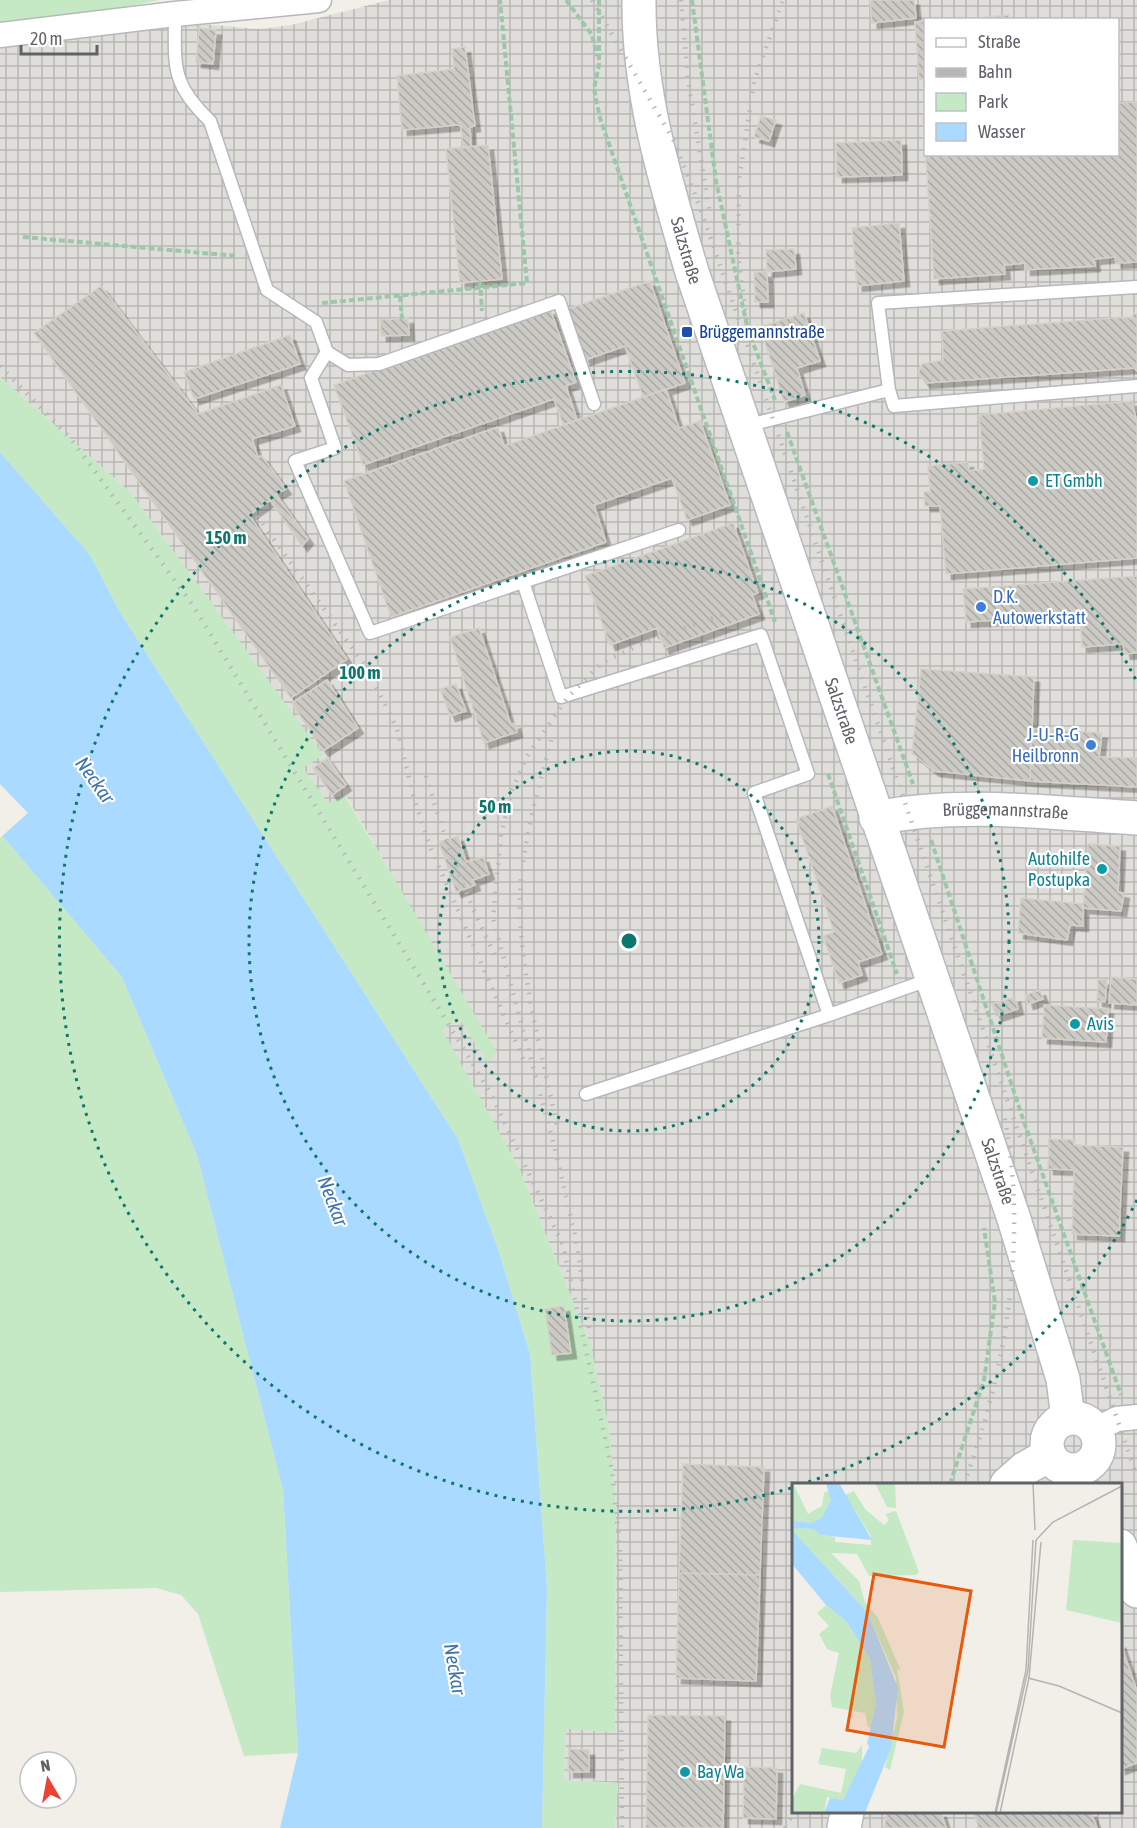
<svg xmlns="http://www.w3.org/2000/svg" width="1137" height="1828" font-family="'Asap Condensed',sans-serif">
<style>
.industrial{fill:url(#industrial-grid);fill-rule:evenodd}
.green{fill:#c5e8c5}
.water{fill:#aadaff}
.pier{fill:#f1efe8}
.building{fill:url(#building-back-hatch);stroke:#d6d1c6;stroke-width:1.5;filter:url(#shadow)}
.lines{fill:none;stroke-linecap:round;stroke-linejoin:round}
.lane-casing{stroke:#b5b8bc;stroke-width:15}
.street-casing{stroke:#b5b8bc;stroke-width:27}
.secondary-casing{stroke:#b6babf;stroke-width:36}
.path{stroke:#9cc7a9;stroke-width:4;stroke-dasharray:6 3;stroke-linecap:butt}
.lane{stroke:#fff;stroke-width:12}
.street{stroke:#fff;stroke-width:24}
.secondary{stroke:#fff;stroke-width:33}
.rail{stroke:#b6b7b8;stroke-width:4.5;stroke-dasharray:1.5 8;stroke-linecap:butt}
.ring{fill:none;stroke:#0f766e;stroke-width:3;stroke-dasharray:3 6}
.transit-dot{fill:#1a4fb4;stroke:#fff;stroke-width:2}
.culture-dot{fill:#0f9aa8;stroke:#fff;stroke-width:2}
.shop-dot{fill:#3f7fe0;stroke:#fff;stroke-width:2}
.labels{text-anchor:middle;stroke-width:4.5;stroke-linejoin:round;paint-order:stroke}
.street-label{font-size:18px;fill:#5f6368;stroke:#fff}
.transit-label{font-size:18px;fill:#164399;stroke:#fff;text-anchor:start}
.culture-label{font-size:18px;fill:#0d838f;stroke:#fff;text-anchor:start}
.shop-label{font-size:18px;fill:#366cbe;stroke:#fff;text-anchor:start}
.water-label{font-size:20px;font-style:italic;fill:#4174aa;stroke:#fff}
.inset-road{fill:none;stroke:#b3b3b1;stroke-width:1.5}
.view{fill:#e8590c;fill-opacity:0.15;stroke:#e8590c;stroke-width:3}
.inset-edge{fill:none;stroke:#5f6368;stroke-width:3}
.centre{fill:#0f766e;stroke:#fff;stroke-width:3}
.ring-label{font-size:18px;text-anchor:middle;font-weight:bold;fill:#0f766e;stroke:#fff;stroke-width:4.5;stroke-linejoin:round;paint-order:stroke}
</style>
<defs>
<pattern id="industrial-grid" width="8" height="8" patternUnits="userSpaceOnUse" patternTransform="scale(1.5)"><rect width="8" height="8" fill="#e0deda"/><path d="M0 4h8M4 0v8" fill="none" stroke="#b9b8b5"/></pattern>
<pattern id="building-back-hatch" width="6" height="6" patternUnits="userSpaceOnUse" patternTransform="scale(1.5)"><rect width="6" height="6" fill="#cccac5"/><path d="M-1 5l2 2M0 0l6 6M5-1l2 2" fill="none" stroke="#a9a8a4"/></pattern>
<filter id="shadow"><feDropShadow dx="5.5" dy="5.5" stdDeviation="0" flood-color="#0004"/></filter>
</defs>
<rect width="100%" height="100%" fill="#f1efe8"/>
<!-- industrial -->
<path class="industrial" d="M389 0H1137V1828H615L618 1783 564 1780 566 1728 615 1732 616 1505 609 1428 590 1344 519 1168 441 1029 460 1020 487 1061 388 868 346 796 328 804 302 767 321 756 257 665 130 492 0 377V31L147 19 260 29 291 25ZM926 20H1118V154H926ZM794 1484H1120V1812H794Z"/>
<!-- green -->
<path class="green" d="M0 0H160L0 31Z
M0 377 130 492 323 755 303 768 328 803 345 796 497 1052 487 1062 460 1020 442 1029 519 1168 590 1344 609 1428 616 1505 615 1732 566 1729 564 1780 618 1783 615 1828H542L547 1588 530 1354 498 1249 458 1139 121 614 90 555 0 452Z
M0 833 122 977 197 1155 283 1490 298 1753 244 1756 198 1614 181 1595 156 1588 0 1592Z"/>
<!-- water -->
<path class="water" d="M0 452 90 555 121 614 458 1139 498 1249 530 1354 547 1588 542 1828H280L298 1753 283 1490 197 1155 122 977 0 833Z"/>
<!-- pier -->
<path class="pier" d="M0 784 28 813 0 838Z"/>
<!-- building -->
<path class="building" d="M870 0H914L916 18 872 23Z
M1009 15V20H952Z
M926 21V79L919 80 915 22Z
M199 28 216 30 213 64 196 62Z
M465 47 475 126 470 127 471 147 463 148 461 127 458 125 402 130 397 76 454 69 452 49Z
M1137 102V262L1116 263 1115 257 1094 259 1095 266 1025 270V263L1004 265 1005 274 934 279 923 116H926V154H1118V103Z
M761 116 776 120 769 141 754 137Z
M901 140 902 175 837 177 836 143Z
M488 145 502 279 460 283 446 149Z
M899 223 904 281 857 286 852 228Z
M794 249 796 269 767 272 766 250Z
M754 272H767L768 302H755Z
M650 281 685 383 643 397 625 346 585 360 567 309Z
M101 286 198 414 281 385 295 426 252 439 258 457 262 456 286 489 276 494 308 539 302 546 270 500 249 515 347 659 291 698 34 333Z
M550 309 576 382 566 386 577 420 563 425 554 399 363 465 334 385Z
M804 313 820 361 797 368 805 395 784 402 760 327Z
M1134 313 1137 314V371L1134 368 925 383 918 373 922 364 943 360 942 331 1127 317 1131 319Z
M408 318 409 335 381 336 380 320Z
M290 335 300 364 194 399 184 372Z
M666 389 679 428 700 421 730 505 687 520 672 478 594 505 606 542 391 617 344 481 498 427 504 446Z
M1132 401 1137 424V558L946 574 940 506H925L924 492H930L928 466 968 462 969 471 984 469 979 415Z
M733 523 758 593 752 595 759 614 664 648 657 628 610 645 585 576Z
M1137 576V653L1125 654 1123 644 1082 647 1080 615 966 622 963 589Z
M479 628 511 725 515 723 517 732 484 743 450 637Z
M921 669 1034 677 1030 781 934 771 912 753Z
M327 680 358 728 323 751 292 703Z
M456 684 466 711 450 716 440 689Z
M1032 729 1102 733 1099 757 1137 758V787L1030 781Z
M327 758 346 785 332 795 313 768Z
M832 806 882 954 858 962 862 975 839 983 823 936 834 932 796 819Z
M458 836 466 862 483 857 489 874 473 880 475 885 456 892 439 842Z
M1088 844 1120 846 1118 892 1124 893 1121 911 1083 908Z
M1021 898 1083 904V926L1070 925 1067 940 1018 933Z
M1111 977 1137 979V1005L1109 1003Z
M1098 979 1107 980 1105 1002 1097 1001Z
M1040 990 1043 999 1028 1004 1025 995Z
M1015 997 1018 1009 996 1016 992 1004Z
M1044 1005 1108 1009 1106 1042 1042 1038Z
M1049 1139 1075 1140 1074 1145 1123 1147 1119 1236 1072 1234 1074 1170 1048 1169Z
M564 1306 571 1353 552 1355 545 1309Z
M683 1464 764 1467 760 1575 679 1573Z
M679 1573 760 1575 756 1681 676 1678Z
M1120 1642 1137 1691V1763L1120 1769Z
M648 1715 725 1716 723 1828H646Z
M569 1749 589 1750V1772H568Z
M744 1767 777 1768 776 1819 743 1818Z
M887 1812H941L946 1828H884Z
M973 1812H1091L1097 1828H979Z"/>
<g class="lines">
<defs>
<path id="lane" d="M175 14C175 65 170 83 210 121L267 290 316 322 327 352 311 378 335 448 295 461 370 633 679 530
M327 352 348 365 379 364 559 301 594 404
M889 390 878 303 1137 287
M745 426 889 390 894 406 1137 386
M523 582 561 697 761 635 808 774 754 793 829 1015 931 979
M586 1094 829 1015"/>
<path id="street" d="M0 35 175 14 319 0
M1095 1430 1117 1419 1137 1417"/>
<g id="secondary">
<path id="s1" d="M639 0C638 93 666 183 692 272L1014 1219 1063 1379 1068 1418"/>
<path id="s2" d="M876 818C962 801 1050 813 1137 818"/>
<circle cx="1073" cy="1444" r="26"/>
<path d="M1007 1484 1024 1469 1049 1455"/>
<path d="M1120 1546 1137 1591"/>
<path d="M844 1828 847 1812"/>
</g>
</defs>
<!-- lane casing -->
<use href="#lane" class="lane-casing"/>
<!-- street casing -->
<use href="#street" class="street-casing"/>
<!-- secondary casing -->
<use href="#secondary" class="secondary-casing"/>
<!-- path -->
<path class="path" d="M566 0 592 35 597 56
M599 0V65L594 89 600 118 775 622
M692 0 716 181 737 279 748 330 775 400
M23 237 237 256
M480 281 482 311
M400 296 402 319
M322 303 527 283 500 0
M787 432 913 784
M828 774 897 974
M931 840 1024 1122 1121 1395
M950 1484 984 1380 995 1302 984 1228"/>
<!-- lane -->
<use href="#lane" class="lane"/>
<!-- street -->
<use href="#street" class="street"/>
<!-- secondary -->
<use href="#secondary" class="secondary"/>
<!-- rail -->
<path class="rail" d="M592 0 674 141 701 210 1137 1477
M681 0 688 79 710 215
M748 329 738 255 739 180 754 82 783 0
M0 366 72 440 192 604 491 1094 563 1245 612 1470 620 1550 622 1828
M257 516 368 670 397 729 413 795 431 849 524 1061
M551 740C538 790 519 855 520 906 520 976 544 1061 558 1131
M426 776C444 839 467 900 497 959
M589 1328 577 1244 555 1149 493 918 501 835 511 793 526 758 568 697 602 663 648 641 724 614
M964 1484C1007 1368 1029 1233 1003 1110
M785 1828 794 1812"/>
</g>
<!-- distance rings -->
<g class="ring">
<circle cx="629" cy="941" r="190"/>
<circle cx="629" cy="941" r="380"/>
<path d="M1137 1200A570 570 0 0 1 805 1483M791 1488A570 570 0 1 1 1137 682"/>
</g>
<!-- markers -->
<rect class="transit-dot" x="681" y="326" width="12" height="12" rx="3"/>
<g class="culture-dot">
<circle cx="1033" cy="481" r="6"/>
<circle cx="1102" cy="869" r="6"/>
<circle cx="1075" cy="1024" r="6"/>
<circle cx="685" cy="1772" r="6"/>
</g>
<g class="shop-dot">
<circle cx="981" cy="607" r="6"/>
<circle cx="1091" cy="745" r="6"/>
</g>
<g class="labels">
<!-- street labels -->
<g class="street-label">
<text dy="6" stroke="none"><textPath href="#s1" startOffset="256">Salzstraße</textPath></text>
<text dy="6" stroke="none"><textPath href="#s1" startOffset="742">Salzstraße</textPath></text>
<text dy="6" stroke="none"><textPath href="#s2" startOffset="130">Brüggemannstraße</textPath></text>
<text dy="6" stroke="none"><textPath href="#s1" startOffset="1228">Salzstraße</textPath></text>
</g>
<!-- transit labels -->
<g class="transit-label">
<text x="699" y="338">Brüggemannstraße</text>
</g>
<!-- culture labels -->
<g class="culture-label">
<text x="1045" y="487">ET Gmbh</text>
<text x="1090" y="865" text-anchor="end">Autohilfe<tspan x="1090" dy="21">Postupka</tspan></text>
<text x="1087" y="1030">Avis</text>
<text x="697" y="1778">Bay Wa</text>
</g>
<!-- shop labels -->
<g class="shop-label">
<text x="993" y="603">D.K.<tspan x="993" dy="21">Autowerkstatt</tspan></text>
<text x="1079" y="741" text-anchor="end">J⁃U⁃R⁃G<tspan x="1079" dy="21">Heilbronn</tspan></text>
</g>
<!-- water labels -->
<g class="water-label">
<text transform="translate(95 780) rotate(54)" y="7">Neckar</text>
<text transform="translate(333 1201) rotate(69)" y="7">Neckar</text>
<text transform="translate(455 1669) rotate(80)" y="7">Neckar</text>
</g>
</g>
<!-- overview -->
<g transform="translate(792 1483)">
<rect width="330" height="330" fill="#f1efe8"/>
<path d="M1 0 16 31 30 23 32 10 37 7 39 17 30 34 20 40 0 38ZM83 0H103L104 25 95 24ZM62 8 73 26 92 42 97 37 93 31 104 28 127 89 124 92 77 93 65 71 39 70 67 98 73 119 86 135 109 188 105 185 112 229 98 287 93 284 105 235 104 195 76 130 1 48 3 45 23 46 28 52 43 54V59L79 62V53L53 12ZM281 57 330 60V140L274 127ZM34 122 54 138 78 176 84 222 81 245 76 244 73 230 40 224 38 213 47 170 35 166 27 151 37 143 25 130ZM70 262V280L53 314 49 310 54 286 26 281 30 265 64 270Z" fill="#c5e8c5"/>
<path d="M8 301 49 310 53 314 51 318 35 314 32 330H0V316Z" fill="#c5e8c5"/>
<path d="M34 0H47L80 57 28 52 22 46 3 45 1 48 76 130 106 205 99 265 73 330H32L38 315 51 317 77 264 75 260 84 222 78 176 54 138 34 122 0 81V38L20 40 30 34 39 17Z" fill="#aadaff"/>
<path class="inset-road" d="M241 0 243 47M236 195 267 203 330 230M203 330 234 187 241 57M204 330 236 187 244 57 261 39 330 3M208 330 237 195 249 59"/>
<path class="view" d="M82 91 179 108 152 264 55 247Z"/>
<rect width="330" height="330" class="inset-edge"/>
</g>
<circle cx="629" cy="941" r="9" class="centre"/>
<g class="ring-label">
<text x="226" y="544">150 m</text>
<text x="360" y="679">100 m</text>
<text x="495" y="813">50 m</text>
</g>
<!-- legend -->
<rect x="924" y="18" width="195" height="138" fill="#ffffff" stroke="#bfc1c3" stroke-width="1.5"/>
<rect x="936" y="38" width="30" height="9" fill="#ffffff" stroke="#bfc1c3" stroke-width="1.5"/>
<text x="978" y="48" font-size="18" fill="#5f6368">Straße</text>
<rect x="936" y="68" width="30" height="9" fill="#b6b7b8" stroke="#bfc1c3" stroke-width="1.5"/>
<text x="978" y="78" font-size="18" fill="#5f6368">Bahn</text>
<rect x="936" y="93" width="30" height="18" fill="#c5e8c5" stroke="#bfc1c3" stroke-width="1.5"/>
<text x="978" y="108" font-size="18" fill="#5f6368">Park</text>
<rect x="936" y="123" width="30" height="18" fill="#aadaff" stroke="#bfc1c3" stroke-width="1.5"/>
<text x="978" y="138" font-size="18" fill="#5f6368">Wasser</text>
<!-- north arrow -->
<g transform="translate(48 1780) rotate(350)"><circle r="28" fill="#ffffff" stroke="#bfc1c3" stroke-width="1.5"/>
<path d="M0-4.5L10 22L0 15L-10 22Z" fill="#ea4335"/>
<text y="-9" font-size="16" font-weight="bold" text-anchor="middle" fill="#5f6368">N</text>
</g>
<!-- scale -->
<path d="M21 45v9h76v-9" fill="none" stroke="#5f6368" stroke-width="3"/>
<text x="30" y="45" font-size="18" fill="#5f6368" stroke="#ffffff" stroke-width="4.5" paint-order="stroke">20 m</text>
</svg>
